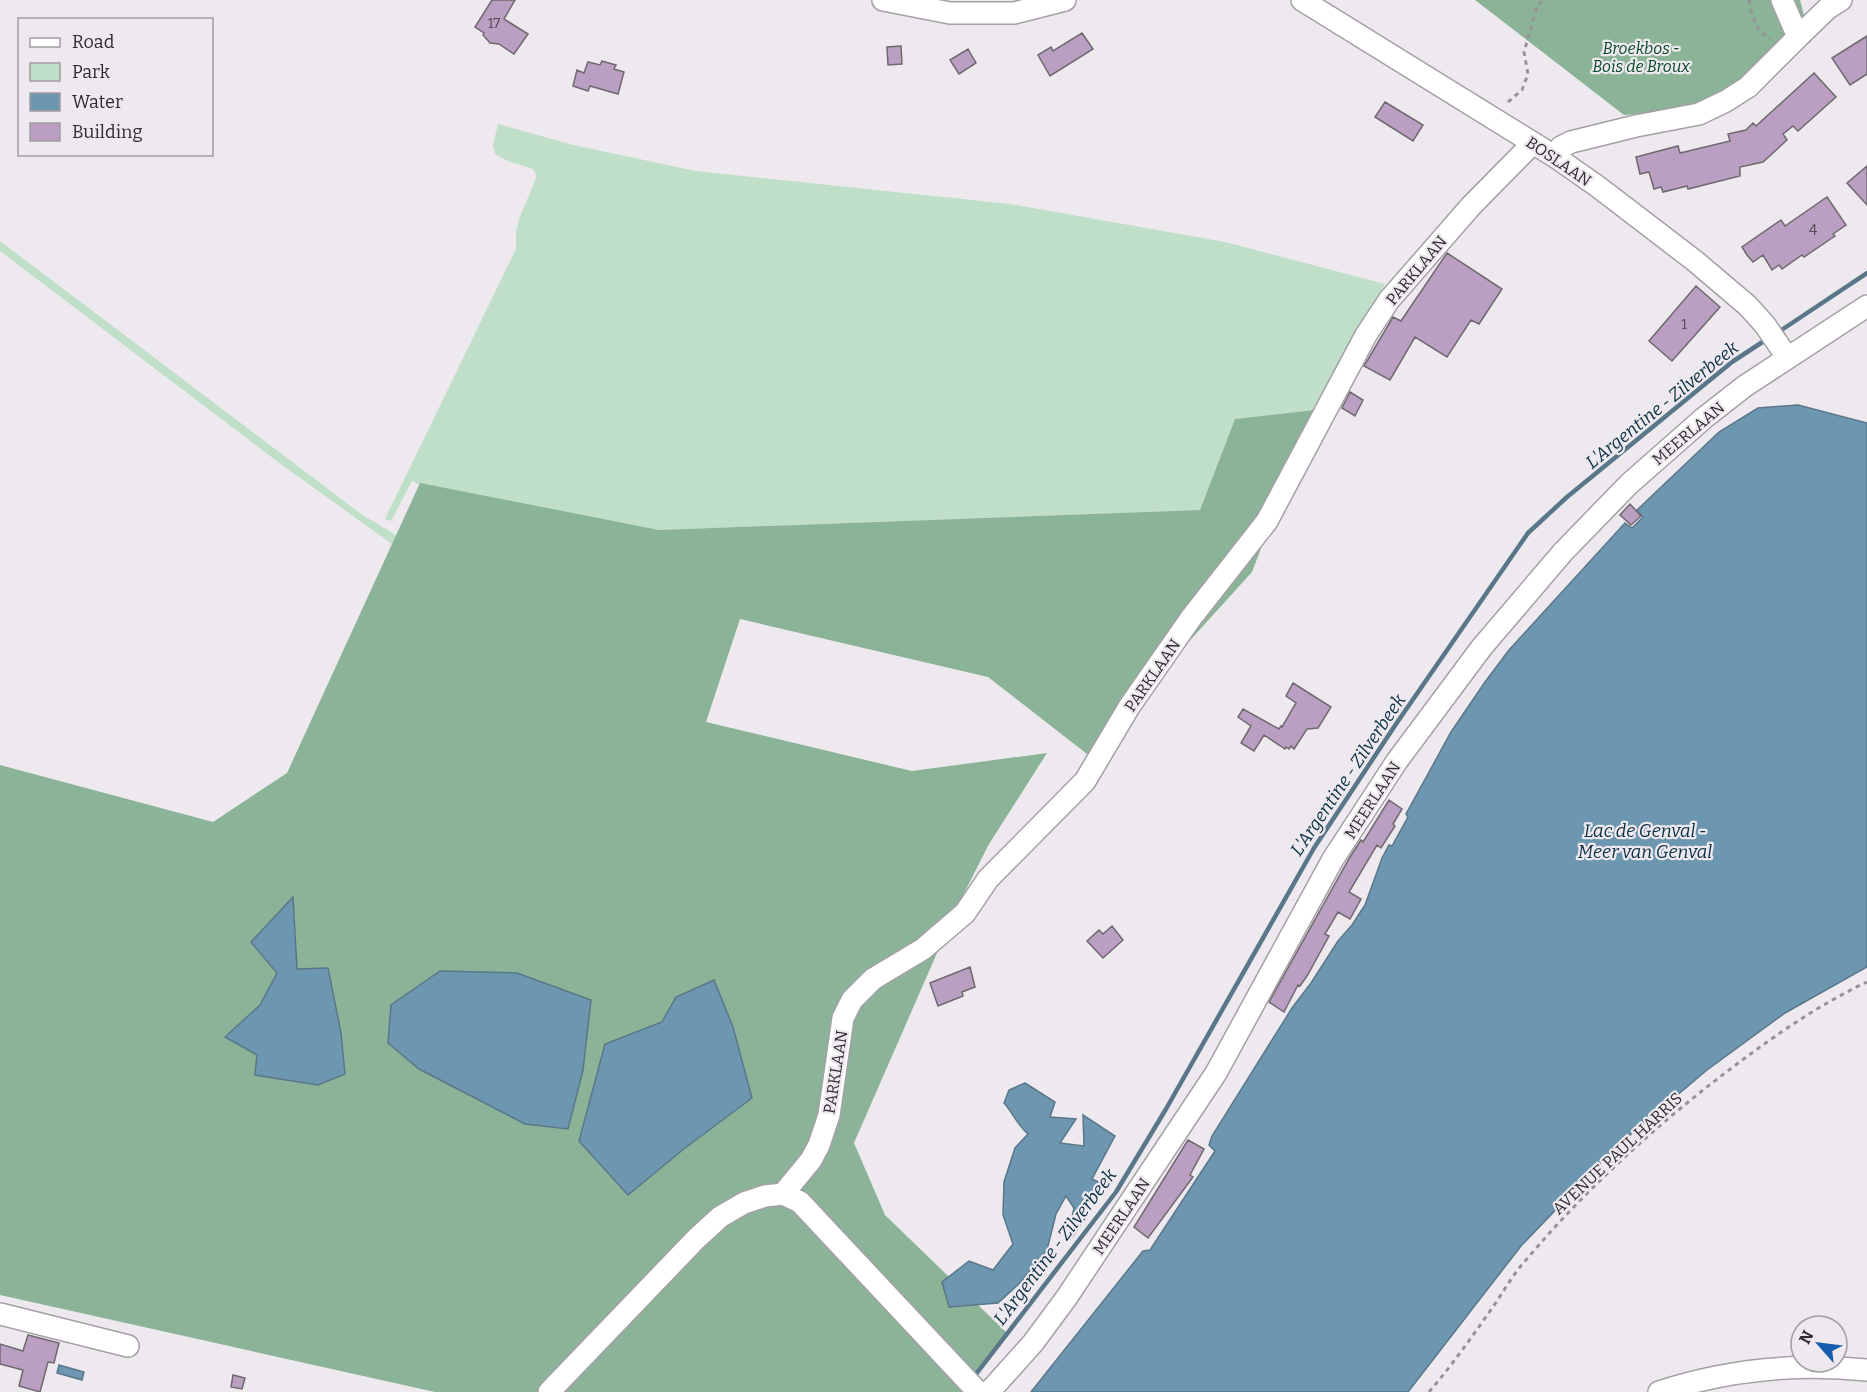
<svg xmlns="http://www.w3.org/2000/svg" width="1867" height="1392" font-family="Bitter,serif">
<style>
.green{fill:#bfdfc8}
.forest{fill:#8bb397;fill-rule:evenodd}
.water{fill:#6d97b0;stroke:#5a7789;stroke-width:1.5}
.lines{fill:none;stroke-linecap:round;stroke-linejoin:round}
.stream{stroke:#5a7789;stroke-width:4.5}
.building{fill:#bb9fc2;stroke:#6d696e;stroke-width:1.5}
.minor-casing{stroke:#a5a0a6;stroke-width:24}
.path{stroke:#969296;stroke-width:3;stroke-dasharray:4.5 4.5;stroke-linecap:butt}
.minor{stroke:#fff;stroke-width:21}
.labels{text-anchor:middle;stroke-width:4.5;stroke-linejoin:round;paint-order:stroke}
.number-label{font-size:14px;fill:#514953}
.park-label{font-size:16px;font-style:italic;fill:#064b28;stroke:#eee9ef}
.street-label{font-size:16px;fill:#2e2c2e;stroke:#eee9ef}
.water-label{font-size:18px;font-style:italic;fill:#092f42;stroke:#eee9ef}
</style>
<rect width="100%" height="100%" fill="#eee9ef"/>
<!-- green -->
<path class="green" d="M498 124 573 145 696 171 1010 204 1225 242 1385 284 1314 410 1235 419 1200 510 659 530 429 489 412 481 391 521 385 519 516 249V233L519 219 537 176 533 169 508 161 495 154 493 145Z
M0 241 361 514 396 535 392 544 278 462 0 251Z"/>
<!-- forest -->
<path class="forest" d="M1475 0H1800L1811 42 1694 110 1624 115Z
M1314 410 1252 572 1087 754 988 677 740 619 706 722 912 771 1047 753 989 844 958 905 854 1143 885 1215 1007 1333 963 1392H435L0 1295V765L213 822 287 773 420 483 659 530 1200 510 1235 419ZM293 899 297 970 318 1085 256 1075 258 1055 225 1037 260 1005 277 972 251 942ZM714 980 733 1027 752 1098 685 1148 627 1194 579 1141 605 1044 662 1022 676 997ZM591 1000 583 1070 568 1129 419 1069 388 1043 391 1006Z"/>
<!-- water -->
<path class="water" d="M1798 405 1867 423V967L1785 1013 1707 1070 1617 1146 1521 1246 1408 1392H1031L1143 1251 1150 1250 1215 1151 1209 1145 1212 1136 1292 1008 1311 983 1338 941 1352 925 1365 905 1382 858 1389 845 1392 846 1408 817 1406 814 1451 732 1485 682 1509 650 1625 523 1632 528 1643 517 1637 510 1719 432 1758 408Z
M293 897 297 969 328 968 341 1033 345 1074 318 1085 255 1075 257 1055 225 1037 260 1005 277 973 251 942Z
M440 971 517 973 591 1000 583 1070 568 1129 525 1124 419 1069 388 1043 391 1005Z
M714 980 733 1027 752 1098 685 1148 628 1195 579 1141 605 1044 662 1022 676 997Z
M1025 1083 1055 1102 1050 1117 1076 1119 1060 1143 1084 1146 1083 1115 1115 1136 1092 1179 1105 1185 1099 1193 1083 1201 1088 1214 1073 1236 1070 1227 1074 1208 1066 1196 1056 1214 1047 1250 1021 1282 998 1303 949 1307 942 1282 969 1261 993 1270 1013 1244 1003 1215 1004 1182 1015 1148 1028 1134C1018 1126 1013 1113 1004 1103L1009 1090Z
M59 1365 84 1372 82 1380 57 1373Z"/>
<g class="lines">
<!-- stream -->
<path class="stream" d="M1777 333 1867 273
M973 1378 1116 1192 1166 1109 1314 848 1396 724 1528 533 1567 497 1732 362 1767 339"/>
</g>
<!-- building -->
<path class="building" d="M492 0H515L504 19 528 34 514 54 499 44 490 43 483 35 484 33 475 27Z
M1082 33 1093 49 1050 76 1038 55 1051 47 1053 51Z
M1867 36V74L1850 85 1832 58Z
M901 46 902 64 888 65 887 47Z
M968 49 976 63 959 74 950 60Z
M602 61 616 65 614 69 624 72 618 94 590 86 588 91 573 86 577 70 584 73 588 62 600 65Z
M1814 73 1836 97 1798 131 1793 126 1783 134 1787 140 1763 162 1740 167V176L1688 189 1687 186 1663 192 1661 187 1654 189 1649 172 1640 174 1636 157 1678 146 1680 153 1730 141 1728 134 1746 130 1753 123 1756 126Z
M1385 102 1423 125 1413 141 1375 117Z
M1867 166V205L1847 183Z
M1827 197 1846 225 1833 234 1835 236 1804 257 1802 255 1782 269 1779 265 1772 270 1763 255 1753 262 1747 255 1742 247 1781 220 1785 226Z
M1447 253 1502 289 1479 324 1471 320 1447 357 1415 337 1390 380 1364 366 1393 317 1401 321Z
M1696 286 1720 307 1672 361 1649 341Z
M1350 392 1363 400 1355 416 1342 408Z
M1630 504 1641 516 1631 525 1620 515Z
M1293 683 1331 707 1318 728 1307 729 1294 749 1291 746 1289 749 1286 747 1285 749 1264 735 1254 751 1241 743 1251 726 1238 717 1243 709 1279 729 1281 726 1282 727 1296 703 1286 696Z
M1389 800 1402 809 1393 824 1395 826 1381 848 1377 845 1349 892 1361 899 1350 919 1338 912 1325 934 1329 936 1307 976 1300 986 1298 985 1284 1012 1269 1002 1350 857 1361 840 1363 842Z
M1112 926 1123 940 1103 958 1087 941 1099 930 1103 934Z
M970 967 975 987 962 992 963 996 938 1006 930 983Z
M1188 1140 1204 1149 1190 1175 1193 1177 1148 1238 1134 1227Z
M28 1335 59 1343 54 1363 48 1362 40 1392 19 1386 23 1370 0 1364V1344L23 1351Z
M233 1375 245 1378 242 1389 231 1387Z"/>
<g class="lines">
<defs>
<path id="minor" d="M883 0 950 13H1014L1065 0
M1302 0 1554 156 1597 186 1695 261 1748 306 1765 325 1787 357
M1782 0 1798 37
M1554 156 1561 147 1571 142 1636 126 1699 114 1726 101 1748 87 1798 37 1828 8 1841 0
M783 1194 811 1160 819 1145 829 1115 843 1018 852 1000 873 979 923 949 965 913 988 879 1085 781 1129 707 1191 618 1267 521 1366 335 1389 300 1471 206 1533 143
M0 1314 128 1346
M549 1392 696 1239 720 1217 744 1203 765 1196 783 1194 800 1202 978 1392
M989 1392 1033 1343 1067 1297 1216 1073 1333 859 1397 761 1482 647 1563 552 1629 484 1704 418 1745 386 1867 306
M1659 1392C1726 1370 1797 1363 1867 1370"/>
</defs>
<!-- minor casing -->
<use href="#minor" class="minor-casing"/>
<!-- path -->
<path class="path" d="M1749 0C1753 16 1755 31 1771 39
M1508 102 1522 90 1528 74 1524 52 1536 10 1542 0
M1429 1392C1453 1364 1474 1334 1495 1304 1505 1289 1514 1273 1526 1260 1585 1190 1653 1128 1725 1073 1770 1039 1816 1006 1867 982"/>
<!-- minor -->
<use href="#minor" class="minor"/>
</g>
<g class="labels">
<!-- number labels -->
<g class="number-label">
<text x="494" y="28">17</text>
<text x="1813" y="235">4</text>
<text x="1684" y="329">1</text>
</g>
<!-- park labels -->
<g class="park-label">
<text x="1641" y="54">Broekbos -<tspan x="1641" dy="18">Bois de Broux</tspan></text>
</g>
<!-- street labels -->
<g class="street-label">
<text transform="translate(1559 161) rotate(34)" y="6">BOSLAAN</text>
<text transform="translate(1416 270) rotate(-50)" y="6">PARKLAAN</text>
<text transform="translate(1688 433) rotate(-40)" y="6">MEERLAAN</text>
<text transform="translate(1152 675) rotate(-55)" y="6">PARKLAAN</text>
<text transform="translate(1372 800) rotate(-57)" y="6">MEERLAAN</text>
<text transform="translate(835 1072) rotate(-81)" y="6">PARKLAAN</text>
<text transform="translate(1617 1153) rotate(-43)" y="6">AVENUE PAUL HARRIS</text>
<text transform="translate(1121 1216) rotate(-56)" y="6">MEERLAAN</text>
</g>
<!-- water labels -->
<g class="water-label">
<text transform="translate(1662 405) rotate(-39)" y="6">L'Argentine - Zilverbeek</text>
<text transform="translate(1348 775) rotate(-56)" y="6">L'Argentine - Zilverbeek</text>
<text x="1645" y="837">Lac de Genval -<tspan x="1645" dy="21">Meer van Genval</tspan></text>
<text transform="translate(1055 1247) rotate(-53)" y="6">L'Argentine - Zilverbeek</text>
</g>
</g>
<!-- legend -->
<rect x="18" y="18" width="195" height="138" fill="#eee9ef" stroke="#a19da2" stroke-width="1.5"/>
<rect x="30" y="38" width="30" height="9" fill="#ffffff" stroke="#a19da2" stroke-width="1.5"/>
<text x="72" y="48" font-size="18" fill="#2e2c2e">Road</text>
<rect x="30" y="63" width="30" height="18" fill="#bfdfc8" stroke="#a19da2" stroke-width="1.5"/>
<text x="72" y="78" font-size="18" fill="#2e2c2e">Park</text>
<rect x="30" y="93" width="30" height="18" fill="#6d97b0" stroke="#a19da2" stroke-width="1.5"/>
<text x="72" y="108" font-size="18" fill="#2e2c2e">Water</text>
<rect x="30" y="123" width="30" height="18" fill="#bb9fc2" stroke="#a19da2" stroke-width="1.5"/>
<text x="72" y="138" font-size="18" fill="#2e2c2e">Building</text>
<!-- north arrow -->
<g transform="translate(1819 1344) rotate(298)"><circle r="28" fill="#eee9ef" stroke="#a19da2" stroke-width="1.5"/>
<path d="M0-4.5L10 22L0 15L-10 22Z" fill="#145cac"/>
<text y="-9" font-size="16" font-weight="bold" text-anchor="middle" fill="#2e2c2e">N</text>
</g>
</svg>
